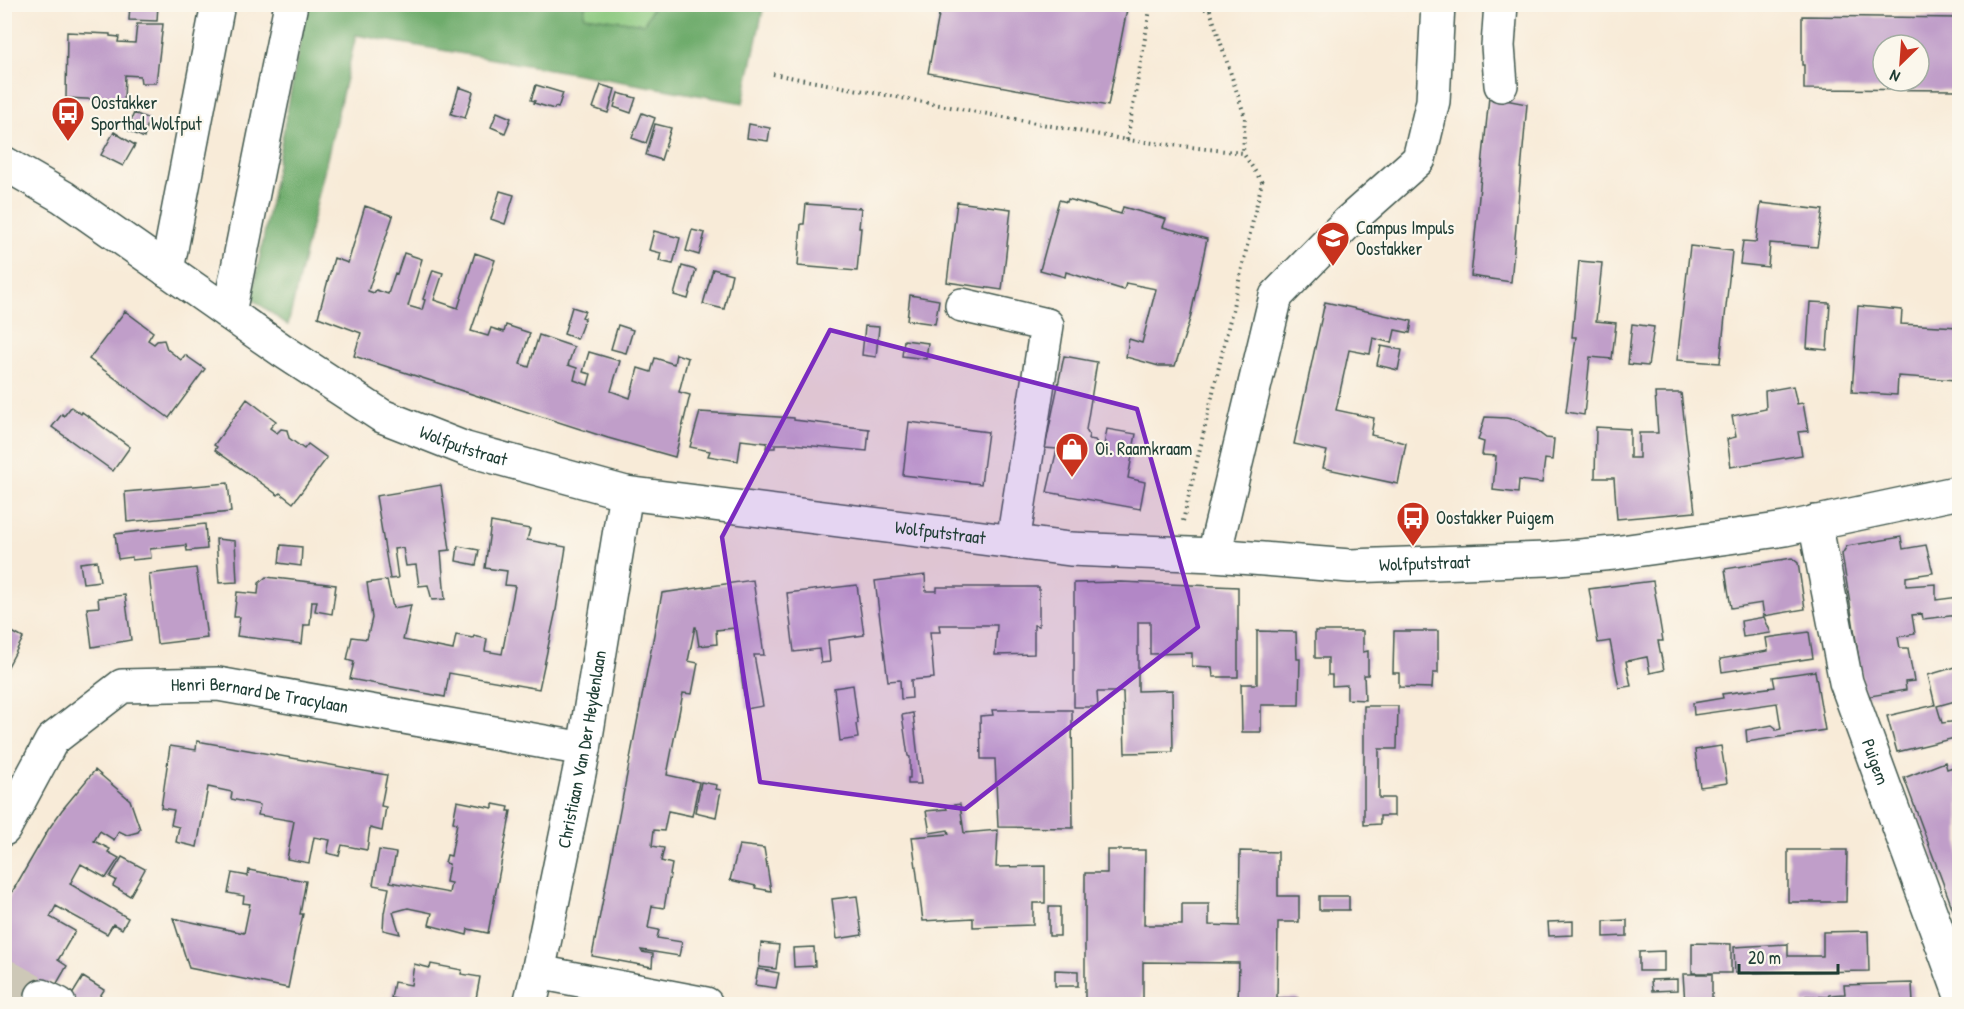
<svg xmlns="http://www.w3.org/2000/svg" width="1964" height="1009" font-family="'Patrick Hand',sans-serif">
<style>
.green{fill:#89c77d;stroke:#548258;stroke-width:1.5}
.forest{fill:#6eac6c;stroke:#467450;stroke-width:1.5}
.building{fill:#c09ec9;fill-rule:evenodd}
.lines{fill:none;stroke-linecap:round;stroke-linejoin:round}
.minor-tunnel{stroke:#cdc8b7;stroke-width:33;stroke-dasharray:33 16;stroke-linecap:butt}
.minor-casing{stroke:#40574d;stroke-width:36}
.path{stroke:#40574d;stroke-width:4;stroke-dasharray:1.5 4.5;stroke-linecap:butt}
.minor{stroke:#fff;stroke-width:33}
.marked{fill:#7b2cbf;fill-opacity:0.2;stroke:#7b2cbf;stroke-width:4.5;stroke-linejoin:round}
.labels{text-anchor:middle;stroke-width:4.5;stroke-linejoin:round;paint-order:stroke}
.poi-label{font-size:18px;fill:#1f3d34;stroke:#fbf7ec;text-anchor:start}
.street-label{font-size:18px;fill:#1f3d34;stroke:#fbf7ec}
</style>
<rect width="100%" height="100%" fill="#fbf7ec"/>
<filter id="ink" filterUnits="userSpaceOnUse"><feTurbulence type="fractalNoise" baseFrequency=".0167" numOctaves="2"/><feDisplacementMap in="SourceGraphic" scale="12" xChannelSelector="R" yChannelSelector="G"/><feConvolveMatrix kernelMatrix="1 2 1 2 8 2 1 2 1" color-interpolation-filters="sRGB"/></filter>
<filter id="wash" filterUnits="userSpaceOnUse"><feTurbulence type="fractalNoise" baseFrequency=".008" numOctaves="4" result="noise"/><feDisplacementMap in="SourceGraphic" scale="24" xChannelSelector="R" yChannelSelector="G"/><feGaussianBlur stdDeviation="1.35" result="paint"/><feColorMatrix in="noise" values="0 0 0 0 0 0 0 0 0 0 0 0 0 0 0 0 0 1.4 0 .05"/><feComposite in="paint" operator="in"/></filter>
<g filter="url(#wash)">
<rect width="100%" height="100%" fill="#f8ebd8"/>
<!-- green -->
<path class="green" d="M585 5H654L644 24 584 16Z"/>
<!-- forest -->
<path class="forest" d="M307 5H585L584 16 644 24 654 5H764L743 103 356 35 288 325 252 299Z"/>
<g id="blocks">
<!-- building -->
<path class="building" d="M130 4H158L157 21 129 20Z
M941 4H1128L1108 106 928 73Z
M1802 16 1959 18V90L1804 89V65H1802ZM1883 45H1919V81H1883Z
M137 24H163L156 83H141L140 76 125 75 124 101 66 98 67 32 110 34V36L119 37 118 42 135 43Z
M536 85 563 93 558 108 555 107 554 109 534 103 535 101 531 100Z
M601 85 615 89 608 113 593 108Z
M459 87 473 92 465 118 451 114Z
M618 93 636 98 631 113 614 107Z
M1489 97 1527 104 1511 282 1471 276Z
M497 112 511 118 505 133 491 127Z
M134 113 149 119 144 138 127 130Z
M642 113 655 118 646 143 632 138Z
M655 124 671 128 661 160 646 155Z
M749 124 770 128 768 141 747 138Z
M114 132 135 145 123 166 101 155Z
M500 191 514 195 505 224 491 219Z
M1068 199 1121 214 1123 207 1166 219 1163 227 1207 239 1190 319 1175 366H1159L1126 357 1129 339 1142 343 1156 289 1126 283 1124 290 1066 272 1065 277 1040 270 1059 200 1067 202Z
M957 202 1011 209 1002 290 947 282Z
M1761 203 1823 210 1817 247 1770 243 1768 267 1740 264 1743 241 1756 242Z
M806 204 861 208 859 228H861L857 271 798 266 801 224H804Z
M365 206 393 216 368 291 374 293 376 290 388 294 395 273 397 274 404 253 422 259 408 306 422 310 425 300 423 299 433 270 443 273 434 300 458 308 475 253 495 260 471 331 488 336 491 328 504 332 506 325 530 333 520 364 529 367 539 335 574 347 568 365 577 368 574 380 588 385 591 374 583 372 589 352 620 361 611 391 630 398 638 368 651 372 655 358 674 364 676 354 688 358 679 392 690 395 675 457 608 438 354 356 361 333 318 317 334 258 348 263Z
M692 230 705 233 699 255 686 251Z
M654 231 680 238 673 264 659 261 661 253 649 250Z
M1690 246 1732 251 1720 363 1677 360Z
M1579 261 1602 263 1596 321 1616 323 1612 359 1590 357 1584 415 1566 412 1576 337H1572Z
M682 266 696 270 688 299 674 295Z
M713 269 732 274 724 309 703 304Z
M910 295 939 300 935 324 907 320Z
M1325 302 1412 321 1410 333 1395 330 1392 343 1373 338 1370 354 1349 350 1336 410 1374 418 1371 435 1406 443 1398 484 1323 468 1327 451 1294 444Z
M1810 302 1830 303 1827 350 1807 348Z
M1858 306 1902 310 1901 324 1959 327 1956 380 1898 376 1897 395 1852 392Z
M572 307 585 311 582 317 585 318 577 339 564 334Z
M125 311 153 332 148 340 154 344 157 341 164 340 167 349 181 360 185 355 205 369 169 418 89 359Z
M1632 324 1654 327 1648 366 1628 364Z
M618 325 633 330 626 353 611 349Z
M865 326 879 327 876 357 862 355Z
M904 340 928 343 926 359 902 356Z
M1381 346 1402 350 1398 370 1377 365Z
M1064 356 1097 362 1086 430 1089 435 1088 439 1095 440 1099 446 1098 456 1102 457 1107 429 1136 434 1128 478 1145 482 1140 509 1047 492 1057 449 1045 448Z
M1793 386 1797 404 1803 403 1808 431 1798 432 1802 455 1731 467 1727 439 1736 437 1732 416 1766 409 1765 391Z
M1655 393H1681L1695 512 1617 519 1614 478H1595L1596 427 1630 429V458H1639V433H1658Z
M247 399 276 421 270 428 277 433 281 429 287 430 289 438 304 449 308 444 327 458 293 503 280 493 278 495 215 450 217 447 214 445Z
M71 407 81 414 82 412 130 447 113 471 52 427 62 414 64 416Z
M700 412 794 418V420L869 429 867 451 792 444H775V448H766L767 443 741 440 738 461 708 456 710 451 690 447Z
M1485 417 1506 418 1517 420 1535 430 1546 438 1554 439 1552 460 1545 459 1542 483 1519 480 1518 493 1493 490 1496 456 1482 455 1484 442 1478 440Z
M909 422 988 432 981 484 903 475Z
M228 483 231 512 127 522 125 492Z
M441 485 450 550 441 551 445 599 432 600 428 585 419 586 416 565 406 566 403 548 394 549 398 578 390 579 376 496Z
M491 522 530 529 527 540 566 547 556 610 539 689 449 673 445 697 350 679 354 662 347 660 352 637 367 639 372 618 367 583 387 580 393 608 411 605 403 640 453 650 456 635 473 638 474 636 487 639 485 651 502 654 515 586 505 585 507 571 485 568Z
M205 524 207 549 187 551 186 545 150 549 151 558 132 560V557L118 559 115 534Z
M1901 537 1903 549 1926 545 1933 573 1906 577V586L1936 584V600L1959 597V615L1923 619 1922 614 1912 615 1915 634 1898 637 1900 648H1908L1914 681 1905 682 1906 690 1865 697 1842 554 1847 546Z
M216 539 235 541 237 582 219 583Z
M281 545 302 547 301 566 279 563Z
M458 546 479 550 476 565 456 561Z
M1792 558 1798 563 1805 609 1764 616 1762 603 1731 608 1725 569Z
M97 561 100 581 83 583 80 563Z
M196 568 200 594H201L207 638 157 644 149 574Z
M925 575 926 591H937V587H1039V626L1034 625V654L995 655 997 625H939L940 632H930L934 678 911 680 912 698 901 699 900 680 888 681 875 581Z
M266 577 336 585 332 614 315 611 317 601H312L310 625H304L302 644 237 636 240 617H234L237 592 258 594 259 583Z
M753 580 764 655H754L763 706 746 709 735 628 716 630 717 644 699 646 696 627H695L688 661 698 663 692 694 683 693 667 775 699 782 692 816 668 811 664 831 654 830 652 846 664 848 661 861 672 864 664 908 652 906 648 928 659 930 657 938 682 942 679 956 641 950 642 952 653 954 652 967 592 956 662 593Z
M1653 581 1663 641H1658L1664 670 1650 673 1647 657 1626 661 1631 686 1619 688 1610 641 1598 643 1589 589Z
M1121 582 1238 587V677H1213L1212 667 1192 666V653L1150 654V622H1138V691L1172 690 1173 752 1125 753 1123 692H1097L1098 707H1074V583Z
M857 585 864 635 828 640 830 662 821 663 819 649 794 652 787 593Z
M125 595 131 640 92 647 87 608 99 607 98 598Z
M1764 617 1771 633 1743 637 1741 621Z
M5 628 23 638 5 672Z
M1257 631 1296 632 1297 659H1300L1299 705H1261V732H1242L1241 684H1257Z
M1315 631H1363V652L1368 651V675H1364L1365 700 1347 699V685L1332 686V675H1328V658H1315Z
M1394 631H1438V673H1433L1432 688 1399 687V673H1393Z
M1809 632 1813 658 1722 672 1720 659 1768 651 1766 638Z
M1959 666V700L1937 706 1942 723 1959 721V737L1897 752 1887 716 1935 705 1928 675Z
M1815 671 1825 730 1747 742 1746 730 1772 725 1776 728V730L1781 729 1777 703 1694 715 1693 703 1723 698 1722 694 1775 687 1773 677Z
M853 685 858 723 856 724 858 738 840 741 834 688Z
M1364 706H1398L1397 749H1379V798H1394V816H1380V824L1364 825Z
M992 710H1072L1073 828 998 827 995 759H981L980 716 993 715Z
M913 713 921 784H908V778H910V757L908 756 902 715Z
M197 741 387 775 381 806 386 807 382 831 370 828 367 850 342 845 339 856 327 853 330 840 314 837 309 863 287 859 294 821 258 815 260 805 231 799 232 792 208 787 197 847 176 842 179 827 171 825 174 810 161 808 170 746 196 750Z
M1721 746 1727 783 1700 787 1695 750Z
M1945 762 1947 769 1959 765V926L1904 778Z
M95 770 130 800 140 829 138 832 127 835 119 831 114 840 100 831 94 841 110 849 108 852 119 858 106 878 81 864 70 884 128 918 122 929 113 924 107 934 56 906 50 917 75 931 58 960 67 966 56 985 50 981 39 1001 44 1004H4V906L48 830 62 810Z
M701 782 717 785 716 789 721 790 716 817 695 812Z
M457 801 493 808V804L509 807 508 811H511L488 933 468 929 467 935 429 925 432 913 408 908 393 912 400 934 383 930 384 913 389 888 373 885 379 850 396 853 390 882 449 893 451 883 446 882 449 864 445 863 447 855 451 856 457 823 453 822Z
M960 804 964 833 998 830 996 867 1045 866V903H1033V925L973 927V918L923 921 912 837 949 834 948 830 930 833 926 811 947 809 946 806Z
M739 845 764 848 771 891 755 888 756 886 730 880Z
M1107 850H1145L1144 925H1182V904H1209V925L1239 926 1240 851 1278 852V896H1299V922H1278L1277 998H1298V1004H1238L1239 963 1143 962V1004H1085V873H1107Z
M1788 850H1847L1846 902H1788Z
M122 857 145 869 130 896 113 886 116 880 110 877Z
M249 870 306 881 300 914H303L288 988 189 968 173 918 244 933 250 904 243 903 244 896 228 893 232 873 248 876Z
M857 896 862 935 837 939 832 899Z
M1319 896H1349V910H1319Z
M1049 907H1060V936H1049Z
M1627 920V936L1604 937V921Z
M1573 921V935L1549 936 1548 922Z
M1868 931 1869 971 1735 973 1734 947 1788 944V956H1823V932Z
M761 943 779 945 776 969 759 967Z
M1692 943 1731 944V973H1692Z
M814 947 815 966 794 967 793 948Z
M1664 951V971H1639V952Z
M414 964 430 968 431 964 462 970 461 974 480 977 475 1004H420L391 998 394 982 411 985Z
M758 969 779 973 776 988 755 985Z
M1055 970 1078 971V986H1055Z
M1683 974H1712V1004H1685Z
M83 977 104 990 95 1004H81L70 998Z
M1677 979V990L1652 991 1651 980Z
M1912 983 1913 1004H1803L1802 998 1806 999V996L1828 997 1829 995 1845 994 1844 985Z"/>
</g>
</g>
<g filter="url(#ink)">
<use href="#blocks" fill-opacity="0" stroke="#40574d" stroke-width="1.5"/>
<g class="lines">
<!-- minor-tunnel -->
<path class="minor-tunnel" d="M4 975 42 996"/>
<defs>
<g id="minor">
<path d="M1501 85 1498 46 1501 4"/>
<path id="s1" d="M4 163 63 197 283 351 382 416 466 449 626 493 1070 549 1214 555 1350 566 1547 559 1614 553 1785 529 1960 492"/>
<path d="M167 270 218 4"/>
<path d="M962 305 1047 325 1013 542"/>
<path d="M229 313 291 4"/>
<path id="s2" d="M1815 522 1846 682 1960 993"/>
<path d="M1214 555 1276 296 1347 223 1419 159 1433 101 1438 4"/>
<path id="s3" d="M4 829 52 740 122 686 218 684 584 749"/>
<path d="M538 972 706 1004"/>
<path d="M42 996 59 1004"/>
<path id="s4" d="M530 1004 538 972 584 749 626 493"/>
</g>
</defs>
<!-- minor casing -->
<use href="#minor" class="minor-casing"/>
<!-- path -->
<path class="path" d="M1187 4 1209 10
M1208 4 1245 117 1243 153
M773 74 1127 140 1243 153 1262 182 1183 521
M1127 140 1151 4"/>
<!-- minor -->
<use href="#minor" class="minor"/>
</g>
</g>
<!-- marked area -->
<path class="marked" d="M830 330 1137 409 1198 627 965 809 760 782 722 537Z"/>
<!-- icons -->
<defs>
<symbol id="bus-pin" viewBox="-11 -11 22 30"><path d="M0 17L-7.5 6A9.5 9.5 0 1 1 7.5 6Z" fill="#c8321e" stroke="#fbf7ec"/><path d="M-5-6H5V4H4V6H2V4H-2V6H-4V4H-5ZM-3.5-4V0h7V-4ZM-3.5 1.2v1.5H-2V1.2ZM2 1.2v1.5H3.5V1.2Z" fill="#fff"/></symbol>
<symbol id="school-pin" viewBox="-11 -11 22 30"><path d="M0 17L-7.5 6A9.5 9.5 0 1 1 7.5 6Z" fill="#c8321e" stroke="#fbf7ec"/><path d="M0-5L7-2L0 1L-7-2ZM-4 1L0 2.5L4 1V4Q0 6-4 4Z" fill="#fff"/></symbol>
<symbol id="shop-pin" viewBox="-11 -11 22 30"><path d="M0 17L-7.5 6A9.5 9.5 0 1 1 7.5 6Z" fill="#c8321e" stroke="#fbf7ec"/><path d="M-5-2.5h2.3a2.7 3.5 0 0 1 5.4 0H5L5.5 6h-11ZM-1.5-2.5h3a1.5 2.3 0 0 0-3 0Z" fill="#fff"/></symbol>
</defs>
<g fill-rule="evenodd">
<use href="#bus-pin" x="49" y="94" width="38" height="52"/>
<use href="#school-pin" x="1314" y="219" width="38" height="52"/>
<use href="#shop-pin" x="1053" y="430" width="38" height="52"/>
<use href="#bus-pin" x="1394" y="499" width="38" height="52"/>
</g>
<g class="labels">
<!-- poi labels -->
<g class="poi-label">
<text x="91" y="109">Oostakker<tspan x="91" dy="21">Sporthal Wolfput</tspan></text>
<text x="1356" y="234">Campus Impuls<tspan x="1356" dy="21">Oostakker</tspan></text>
<text x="1095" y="455">Oi. Raamkraam</text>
<text x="1436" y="524">Oostakker Puigem</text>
</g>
<!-- street labels -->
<g class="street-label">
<text dy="6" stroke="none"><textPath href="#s1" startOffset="542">Wolfputstraat</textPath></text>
<text dy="6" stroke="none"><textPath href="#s1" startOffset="1028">Wolfputstraat</textPath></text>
<text dy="6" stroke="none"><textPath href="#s1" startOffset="1514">Wolfputstraat</textPath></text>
<text dy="6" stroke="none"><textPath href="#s3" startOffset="328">Henri Bernard De Tracylaan</textPath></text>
<text dy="6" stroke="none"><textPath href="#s4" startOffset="260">Christiaan Van Der Heydenlaan</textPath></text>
<text dy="6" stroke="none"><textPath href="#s2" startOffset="248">Puigem</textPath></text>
</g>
</g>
<!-- margin -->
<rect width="1964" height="1009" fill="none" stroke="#fbf7ec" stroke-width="24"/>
<!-- north arrow -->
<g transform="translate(1901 63) rotate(205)"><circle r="28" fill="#fbf7ec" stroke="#a3ada2" stroke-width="1.5"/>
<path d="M0-4.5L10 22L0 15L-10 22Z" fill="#c8321e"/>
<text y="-9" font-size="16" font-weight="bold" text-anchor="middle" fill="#1f3d34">N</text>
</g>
<!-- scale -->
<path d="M1739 964v9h99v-9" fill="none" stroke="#1f3d34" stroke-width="3"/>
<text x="1748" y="964" font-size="18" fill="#1f3d34" stroke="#fbf7ec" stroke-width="4.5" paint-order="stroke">20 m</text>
</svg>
